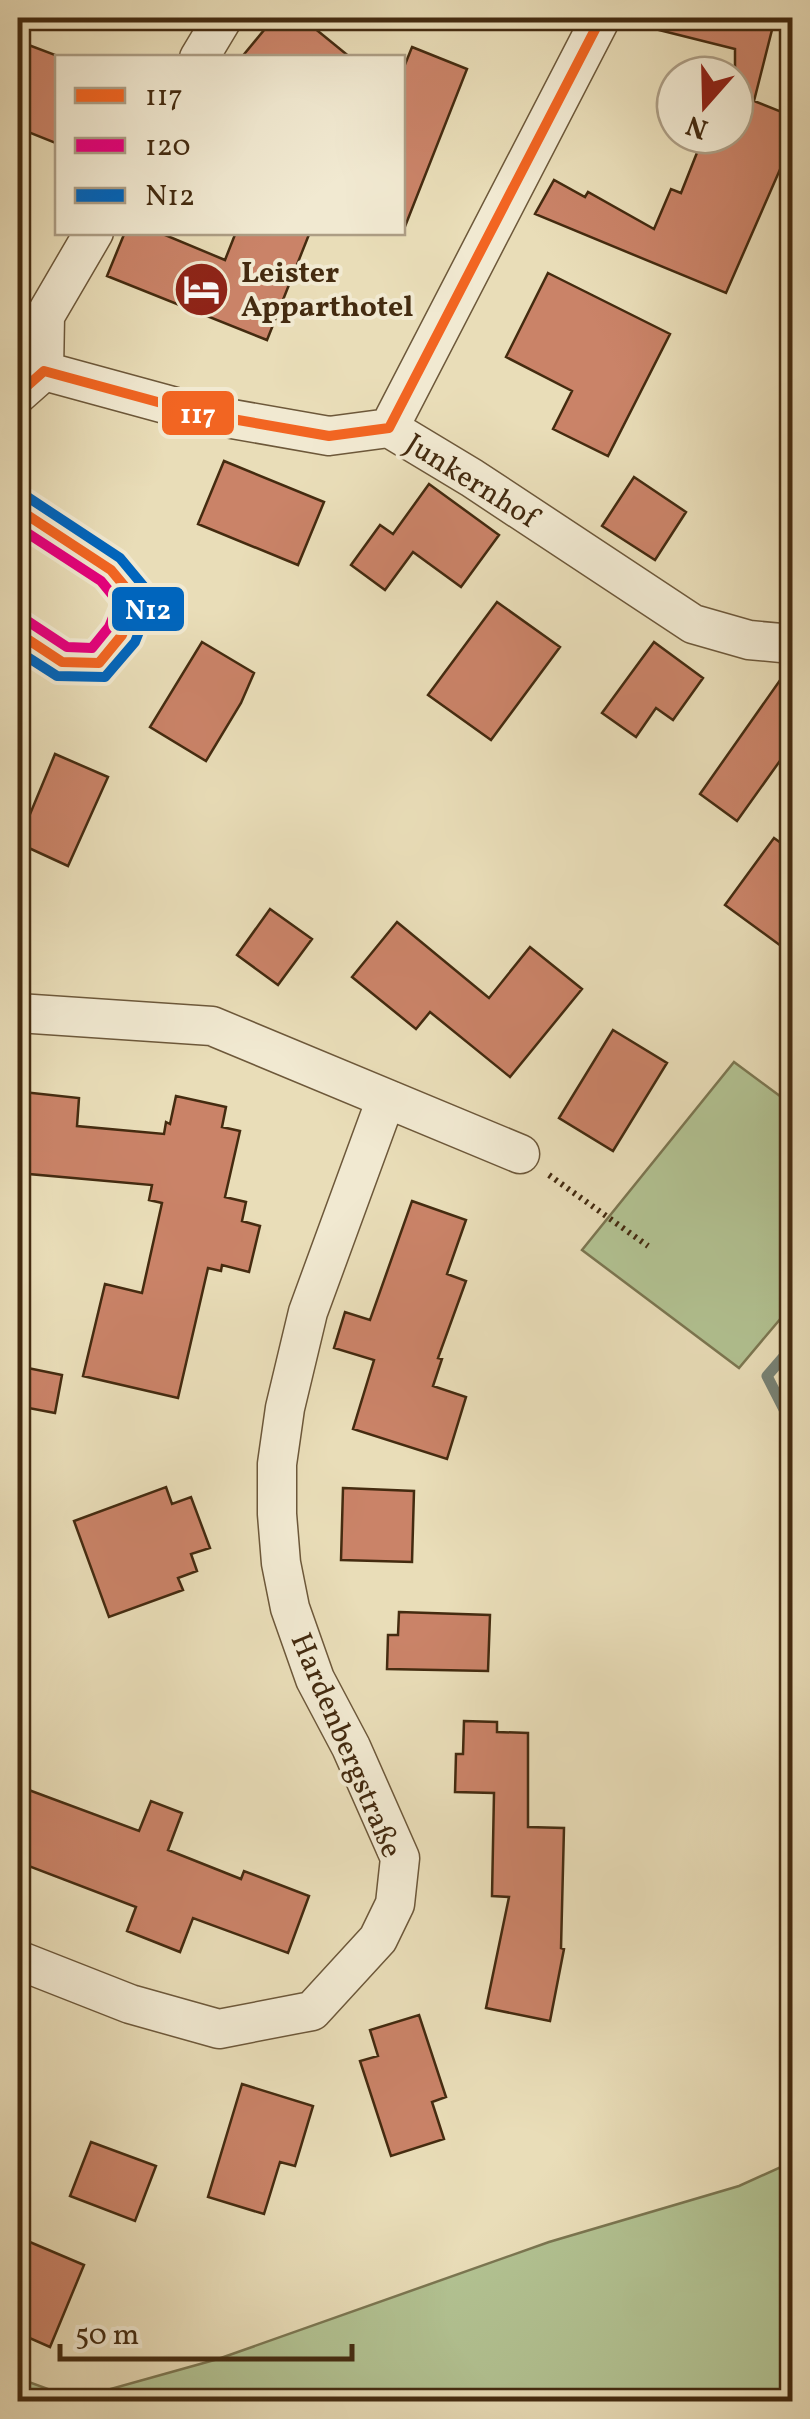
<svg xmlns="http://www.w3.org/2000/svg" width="810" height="2419" font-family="Vollkorn,serif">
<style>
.green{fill:#b2c292;stroke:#7b7651;stroke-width:2.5}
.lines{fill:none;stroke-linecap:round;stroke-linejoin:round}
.stream{stroke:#778174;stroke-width:11}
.building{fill:#ca8368;stroke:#442b10;stroke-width:2.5}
.minor-casing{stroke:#6d583a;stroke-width:41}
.path{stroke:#442b10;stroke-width:6;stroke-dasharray:2.5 5;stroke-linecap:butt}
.minor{stroke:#f1e9d1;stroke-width:38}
.bus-1-casing{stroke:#f1e9d1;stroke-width:18}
.bus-2-casing{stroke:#f1e9d1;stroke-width:18}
.bus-3-casing{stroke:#f1e9d1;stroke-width:18}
.bus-1{stroke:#f26522;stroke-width:10}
.bus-2{stroke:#e5007d;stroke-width:10}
.bus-3{stroke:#0065bd;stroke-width:10}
.labels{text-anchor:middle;stroke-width:8;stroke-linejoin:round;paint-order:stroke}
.poi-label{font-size:30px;font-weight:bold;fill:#442b10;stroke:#f1e9d1;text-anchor:start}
.street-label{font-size:30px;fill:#442b10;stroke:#f1e9d1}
.line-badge{stroke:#f1e9d1;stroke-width:4}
.badge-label{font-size:28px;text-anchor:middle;font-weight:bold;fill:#fff}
</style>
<rect width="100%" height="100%" fill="#e9ddb8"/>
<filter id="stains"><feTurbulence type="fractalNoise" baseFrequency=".002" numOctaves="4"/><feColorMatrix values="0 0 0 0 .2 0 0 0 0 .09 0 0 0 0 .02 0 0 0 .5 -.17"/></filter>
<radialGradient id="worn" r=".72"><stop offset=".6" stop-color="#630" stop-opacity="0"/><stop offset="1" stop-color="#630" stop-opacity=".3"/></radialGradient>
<!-- green -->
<path class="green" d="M734 1062 792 1105V1305L739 1368 582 1250Z
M792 2162V2401H18V2378L75 2399 218 2359 549 2242 739 2186Z"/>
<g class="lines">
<!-- stream -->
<path class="stream" d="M792 1347 767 1376 792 1425"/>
</g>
<!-- building -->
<path class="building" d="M274 18H302L351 58H241Z
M656 18H775L754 101 792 116V142L726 293 535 214 554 180 585 197 588 192 654 229 671 189 681 193 704 135H735V49L655 29Z
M18 41 58 56V144L18 128Z
M412 47 467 69 404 229 402 72Z
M125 232H158L225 260 236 232H310L267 340 107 276Z
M548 273 670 334 608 456 553 429 572 391 506 357Z
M224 461 324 502 298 565 198 524Z
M634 477 686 512 655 560 602 526Z
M429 484 499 535 461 587 413 552 385 590 351 565 380 525 393 534Z
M497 602 560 647 491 740 428 695Z
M202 642 254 673 241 703 206 761 150 727Z
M654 642 703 678 673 720 656 708 636 737 602 713Z
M790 666 792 744 737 821 700 794Z
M55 754 108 777 68 866 18 843Z
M774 838 792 851V954L725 905Z
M270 909 312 939 278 985 237 955Z
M397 922 489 998 530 947 582 989 510 1077 430 1012 416 1029 352 977Z
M613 1030 667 1063 613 1151 559 1118Z
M23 1092 79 1098 77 1126 164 1134 166 1122 170 1124 176 1096 226 1107 222 1127 240 1131 225 1197 246 1202 242 1221 260 1226 249 1272 222 1265 221 1271 208 1268 178 1398 83 1376 105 1284 142 1293 162 1203 149 1200 152 1185 18 1173Z
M412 1201 466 1220 447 1274 466 1281 438 1358 442 1359 433 1386 466 1397 447 1459 353 1429 374 1360 334 1348 345 1312 370 1320Z
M18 1366 62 1375 55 1413 18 1406Z
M166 1487 172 1504 191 1497 210 1548 191 1554 197 1571 178 1578 183 1590 109 1617 74 1521Z
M343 1488 414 1491 412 1562 341 1560Z
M399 1612 490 1615 488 1671 387 1669 388 1635H398Z
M464 1721 497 1722V1732L528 1733V1827L564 1828 561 1948 564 1949 550 2021 486 2008 509 1897 492 1896 494 1793 455 1792 456 1754H463Z
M18 1786 139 1831 151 1801 182 1813 168 1850 241 1879 244 1871 309 1896 288 1953 193 1918 180 1952 127 1931 136 1907 18 1862Z
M419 2015 446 2097 432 2102 444 2139 391 2156 360 2061 378 2056 370 2030Z
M242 2084 313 2106 295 2166 280 2162 264 2214 208 2197Z
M91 2142 156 2166 135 2221 70 2196Z
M18 2237 84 2265 50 2347 18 2333Z"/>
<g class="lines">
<defs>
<path id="minor" d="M199 58 223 18
M44 371 45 316 94 232
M18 394 44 371 198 413 329 436 389 428 472 478 693 624 749 640 792 644
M389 428 601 18
M18 509 111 570 136 600 122 635 99 663 62 662 18 633
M18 1013 212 1026 520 1154
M18 1960 130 2004 219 2029 312 2011 378 1939 395 1904 400 1858 351 1747 315 1679 290 1608 281 1563 277 1514V1464L285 1408 308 1312 386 1099"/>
</defs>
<!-- minor casing -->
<use href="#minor" class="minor-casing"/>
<!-- path -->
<path class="path" d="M549 1175 648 1246"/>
<!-- minor -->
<use href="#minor" class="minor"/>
<defs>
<path id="bus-1" d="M18 394 44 371 198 413 329 436 389 428
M389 428 601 18
M18 509 111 570 136 600 122 635 99 663 62 662 18 633"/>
<path id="bus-2" d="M18 527 101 581 119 603 109 627 92 648 67 647 26 620"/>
<path id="bus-3" d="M18 651 57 676 105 677 135 642 150 604V594L120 558 26 496"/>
</defs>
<!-- bus-1 casing -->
<use href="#bus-1" class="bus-1-casing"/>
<!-- bus-2 casing -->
<use href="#bus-2" class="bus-2-casing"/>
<!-- bus-3 casing -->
<use href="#bus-3" class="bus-3-casing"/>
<!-- bus-1 -->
<use href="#bus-1" class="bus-1"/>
<!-- bus-2 -->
<use href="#bus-2" class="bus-2"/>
<!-- bus-3 -->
<use href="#bus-3" class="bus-3"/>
</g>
<!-- icons -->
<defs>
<symbol id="hotel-disc" viewBox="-11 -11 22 22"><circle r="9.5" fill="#8f2418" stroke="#f1e9d1"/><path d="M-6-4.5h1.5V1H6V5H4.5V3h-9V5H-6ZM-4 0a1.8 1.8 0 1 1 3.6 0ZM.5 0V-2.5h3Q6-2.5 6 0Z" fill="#fff"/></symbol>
</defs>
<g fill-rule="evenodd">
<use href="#hotel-disc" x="170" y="258" width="63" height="63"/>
</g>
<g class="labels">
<!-- poi labels -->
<g class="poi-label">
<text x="241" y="282">Leister<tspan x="241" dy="34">Apparthotel</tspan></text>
</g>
<!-- street labels -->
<g class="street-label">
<text transform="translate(472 480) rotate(32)" y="10">Junkernhof</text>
<text transform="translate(347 1745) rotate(67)" y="10">Hardenbergstraße</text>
</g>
</g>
<g class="line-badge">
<rect x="160" y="389" width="76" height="48" rx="10" fill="#f26522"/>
<rect x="110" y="585" width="76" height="48" rx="10" fill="#0065bd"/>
</g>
<g class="badge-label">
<text x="198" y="423">117</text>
<text x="148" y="619">N12</text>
</g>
<!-- margin -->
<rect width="810" height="2419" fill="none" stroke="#e9ddb8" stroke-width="60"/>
<rect x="20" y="20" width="770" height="2379" fill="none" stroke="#442b10" stroke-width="5"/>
<rect x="30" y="30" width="750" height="2359" fill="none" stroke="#442b10" stroke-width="2.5"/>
<!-- legend -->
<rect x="55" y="55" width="350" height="180" fill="#f1e9d1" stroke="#ac9d84" stroke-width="2.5"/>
<rect x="75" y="88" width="50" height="15" fill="#f26522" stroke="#ac9d84" stroke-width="2.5"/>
<text x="145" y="105" font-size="30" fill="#442b10">117</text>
<rect x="75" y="138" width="50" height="15" fill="#e5007d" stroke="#ac9d84" stroke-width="2.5"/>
<text x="145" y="155" font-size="30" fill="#442b10">120</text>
<rect x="75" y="188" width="50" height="15" fill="#0065bd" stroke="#ac9d84" stroke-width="2.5"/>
<text x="145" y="205" font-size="30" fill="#442b10">N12</text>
<!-- north arrow -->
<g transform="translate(705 105) rotate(200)"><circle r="48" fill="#f1e9d1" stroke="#ac9d84" stroke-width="2.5"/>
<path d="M0-8L18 38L0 25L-18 38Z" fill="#8f2418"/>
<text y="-15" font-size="28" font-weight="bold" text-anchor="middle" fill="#442b10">N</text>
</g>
<!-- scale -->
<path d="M60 2344v15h292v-15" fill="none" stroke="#442b10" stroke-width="5"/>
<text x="75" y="2344" font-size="30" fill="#442b10" stroke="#f1e9d1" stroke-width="8" paint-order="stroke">50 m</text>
<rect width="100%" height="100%" filter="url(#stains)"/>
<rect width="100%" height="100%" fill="url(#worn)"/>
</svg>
